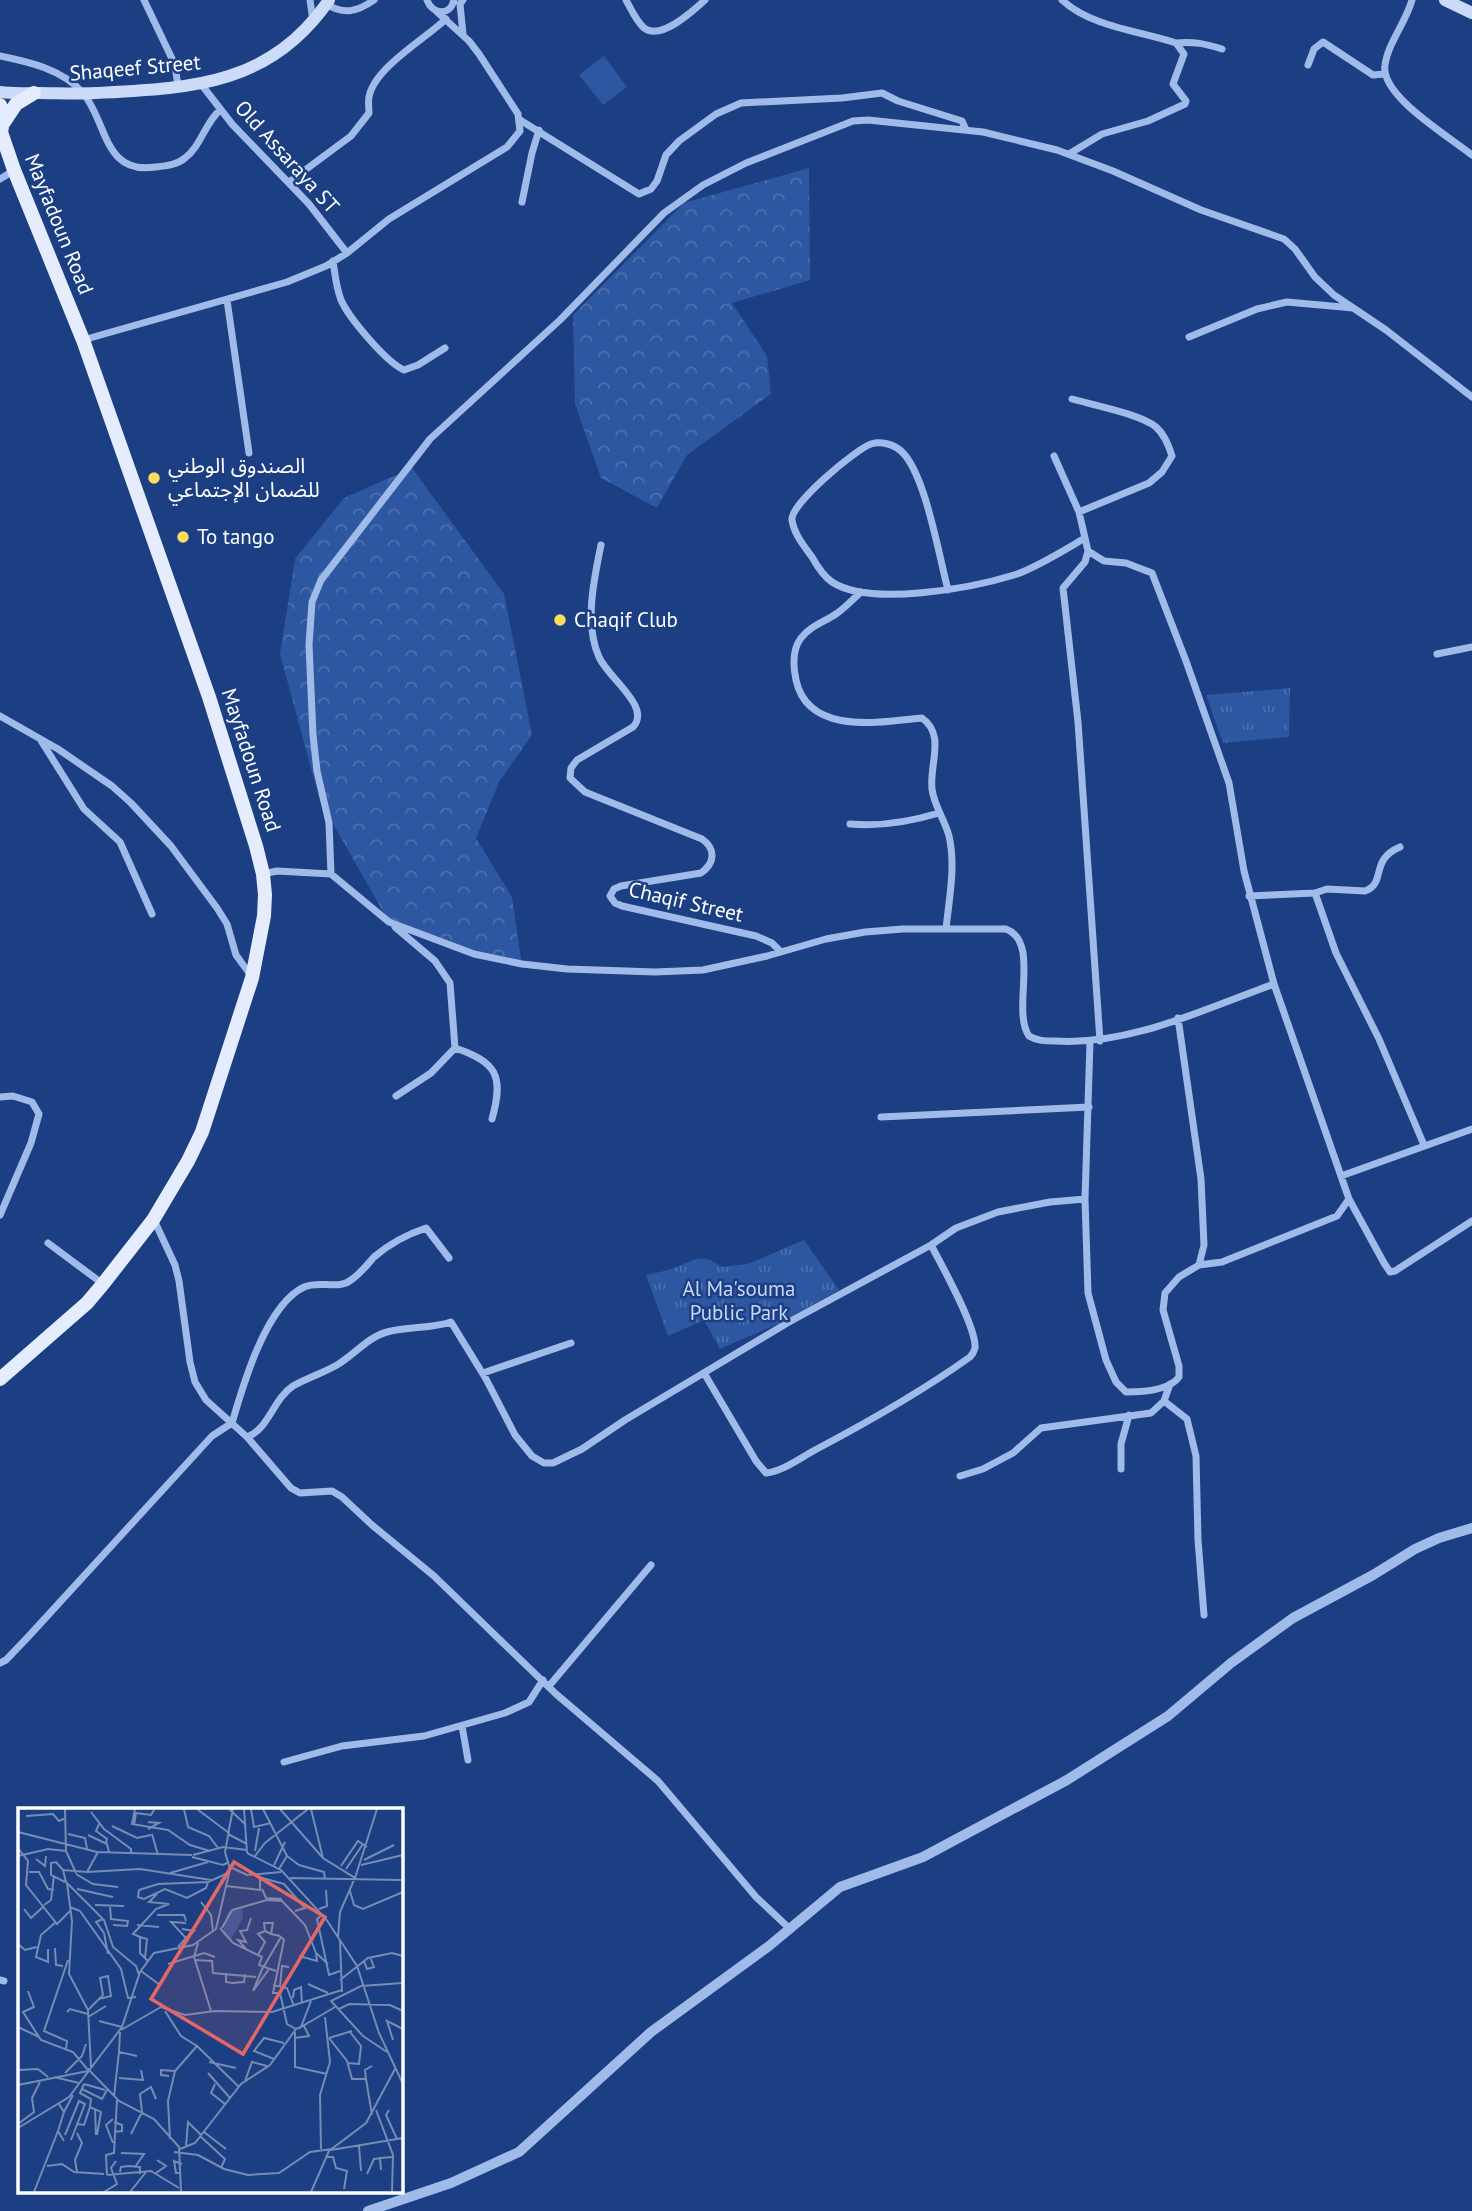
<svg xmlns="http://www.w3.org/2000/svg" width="1472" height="2211" font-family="'PT Sans','Noto Sans Arabic',sans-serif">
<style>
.grass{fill:url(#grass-tufts)}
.forest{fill:url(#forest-crowns)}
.pitch{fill:#2e57a1}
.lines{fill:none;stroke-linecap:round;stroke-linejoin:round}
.minor{stroke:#a0bbea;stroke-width:7}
.tertiary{stroke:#a0bbea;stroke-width:10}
.secondary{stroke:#ccdbf8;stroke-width:12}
.primary{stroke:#e4ecfe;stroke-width:14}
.poi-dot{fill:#fcdc5d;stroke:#1b3f82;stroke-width:2.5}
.labels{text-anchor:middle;stroke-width:5;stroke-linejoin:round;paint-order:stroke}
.street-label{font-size:21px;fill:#fff;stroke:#1b3f82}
.poi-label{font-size:21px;fill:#fff;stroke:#1b3f82;text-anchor:start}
.park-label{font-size:21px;fill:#c5d7f8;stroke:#1b3f82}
.inset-road{fill:none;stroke:#768cb4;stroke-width:2}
.view{fill:#e26868;fill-opacity:0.15;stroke:#e26868;stroke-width:3.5}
.inset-edge{fill:none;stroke:#fff;stroke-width:3.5}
</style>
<defs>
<pattern id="grass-tufts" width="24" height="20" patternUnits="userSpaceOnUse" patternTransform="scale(1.75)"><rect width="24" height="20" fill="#2e57a1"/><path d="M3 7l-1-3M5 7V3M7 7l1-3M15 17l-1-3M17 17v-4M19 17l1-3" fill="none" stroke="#4d70af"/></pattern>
<pattern id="forest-crowns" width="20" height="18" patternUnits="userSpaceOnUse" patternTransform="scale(1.75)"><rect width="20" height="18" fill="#2e57a1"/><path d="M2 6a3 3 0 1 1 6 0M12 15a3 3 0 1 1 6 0" fill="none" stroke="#4d70af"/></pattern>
</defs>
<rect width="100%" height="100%" fill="#1b3f82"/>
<!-- grass -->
<path class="grass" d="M1290 688 1289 737 1223 743 1206 695Z
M804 1240 839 1290 782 1322 720 1349 704 1320 668 1336 646 1275C655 1273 665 1271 674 1268 696 1260 700 1251 722 1267L748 1264Z"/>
<!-- forest -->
<path class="forest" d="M809 168 810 280 732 303 767 356 771 394 687 455 657 508 601 478 575 404 573 315 684 203Z
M412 468 504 594 532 735 499 782 476 838 512 897 522 966 479 954 389 922 320 801 280 654 295 559 344 498Z"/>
<!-- pitch -->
<path class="pitch" d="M604 56 627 87 603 105 579 75Z"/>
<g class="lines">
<!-- minor -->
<path class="minor" d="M144 0 175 65 178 87
M310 0 313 21
M427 0C432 14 450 17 454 0
M463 0 460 4 463 34
M626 0C631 9 636 21 644 28 661 41 693 11 705 0
M1062 0C1091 27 1140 31 1176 43L1184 54 1173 84 1186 101 1185 104 1148 121 1102 134 1069 154
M1412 0C1406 22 1388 43 1385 65 1380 96 1450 137 1472 155
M326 4C344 15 357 12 374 0
M1176 43C1193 41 1206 44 1222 49
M0 56C29 62 62 69 83 93 107 121 103 175 155 167 165 166 177 165 185 158 201 146 205 123 220 110
M1308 65 1314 49 1323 42 1373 75 1384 74
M201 84 232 124 309 204 347 253
M520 120 639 194 651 189 657 181 666 155 679 141 716 114 741 103 842 98 882 93 898 101 962 121 966 130
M0 179 13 171
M289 182 351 136 369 113C369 108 368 102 369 97 374 68 425 39 446 19
M522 202 532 153 539 130
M333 261C335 274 336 287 341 300 349 318 386 362 404 370L418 365 445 348
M227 300 249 453
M1189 337 1257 309 1287 302 1353 308
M83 340 287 282 326 266 347 253 389 219 507 147 520 131 518 114 479 54 469 41 437 12
M1072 399C1093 405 1140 414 1156 427 1164 434 1169 446 1172 456L1162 472 1149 483 1079 512 1088 551
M1054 456 1079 512
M601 545C594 579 584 624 599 657 608 678 652 707 633 727L577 760 571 768 570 778 585 792 702 839C716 849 715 863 701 873L621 886 614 889 610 896 615 903 622 906 756 936 772 943 780 951
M948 590C939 556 925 472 901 451 893 444 881 441 871 444 856 449 790 504 792 520 794 534 804 546 812 557 817 566 823 576 832 582 870 607 972 588 1014 575 1034 569 1066 549 1085 538
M861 592C853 599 845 608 836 614 824 622 810 626 801 638 792 650 793 666 796 680 808 736 881 722 922 718 946 735 929 765 932 789 934 806 945 820 949 836 956 866 949 899 946 929
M1437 654 1472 647
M0 716 58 749 112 786 131 803 171 846 217 908 227 924 236 955 252 977
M40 739 84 809 120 842 152 914
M850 824C881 827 909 822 939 813
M1400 847C1369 860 1387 883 1365 891L1327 889 1315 893 1336 953 1379 1039 1424 1145
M263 874 277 871 331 874 389 922 474 954 522 964 567 969 655 972 703 970 767 956 826 939 865 932 903 929H1006C1041 942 1011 1010 1029 1036 1037 1041 1045 1041 1055 1041 1130 1046 1204 1009 1274 984
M331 874 329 823 317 771 313 735 309 645 312 602 321 580 430 439 560 320 664 213 703 185 746 163 853 121 868 120 983 132 1057 150 1113 171 1201 210 1284 239 1295 249 1315 277 1334 295 1386 330 1472 397
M1249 896 1315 893
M395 927 435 961 450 983 455 1048 431 1073 396 1096
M1100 1041 1078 722 1063 588 1085 562 1088 551 1104 561 1126 563 1152 573 1186 661 1229 783 1244 871 1274 984 1349 1199 1384 1263 1390 1272 1395 1271 1472 1221
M1090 1042 1085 1199 1088 1293 1106 1360 1116 1382 1126 1392C1142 1392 1169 1391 1179 1377V1366L1163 1310 1165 1293 1179 1277 1199 1265 1204 1245 1201 1179 1178 1018
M455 1048C497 1062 504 1076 492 1119
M0 1097 13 1096 32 1102 39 1114 31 1143 0 1215
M881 1117 1089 1107
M1341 1176 1472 1129
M154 1220 175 1265 179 1281 190 1362 195 1382 206 1400 247 1437 291 1488 300 1493 332 1491 342 1497 372 1525 434 1576 556 1694 658 1781 756 1897 790 1929
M48 1243 103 1284
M1199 1265 1222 1262 1337 1216 1349 1199
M483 1373 571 1343
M704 1373 756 1461 766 1473C783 1471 800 1458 815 1450 868 1422 921 1392 970 1357 973 1354 974 1352 975 1348 977 1328 941 1264 931 1245
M1164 1401 1187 1419 1196 1456 1198 1540 1204 1615
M247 1437C269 1429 273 1399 293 1386 307 1378 323 1373 337 1365 354 1355 368 1337 387 1332 408 1326 431 1329 451 1322L486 1379 515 1435 532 1456 544 1463H553L582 1449 625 1420 789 1322 931 1245 956 1228 998 1212 1050 1202 1085 1199
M1121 1469V1444L1129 1415
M960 1476 983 1469 1013 1453 1041 1428 1151 1413 1164 1401 1170 1384
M0 1663 6 1660 28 1637 212 1436 232 1423C243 1385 266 1305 304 1287 319 1280 339 1290 351 1280 360 1274 367 1265 374 1257 388 1245 408 1234 426 1228L449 1258
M549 1686 651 1565
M462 1726 468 1760
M284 1762 342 1746 424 1736 505 1713 529 1702 543 1680
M0 1980 4 1981"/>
<!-- tertiary -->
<path class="tertiary" d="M368 2211 451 2183 519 2152 651 2032 769 1946 840 1887 923 1857 1067 1780 1168 1716 1231 1663 1293 1618 1373 1575 1415 1549 1439 1538 1472 1528"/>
<!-- secondary -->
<path class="secondary" d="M1445 0 1472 13
M0 92C13 94 24 93 37 93 57 93 76 94 96 93 191 88 270 86 329 0"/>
<!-- primary -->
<path class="primary" d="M0 105 4 116 1 132 14 170 83 340 209 697 256 846 263 874 265 895 264 916 252 978 202 1132 188 1161 153 1220 103 1284 87 1303 0 1379
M4 122 16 104 34 93"/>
</g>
<!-- markers -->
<g class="poi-dot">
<circle cx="154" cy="478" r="7"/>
<circle cx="183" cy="537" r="7"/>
<circle cx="560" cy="620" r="7"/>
</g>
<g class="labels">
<!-- street labels -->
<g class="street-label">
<text transform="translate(135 68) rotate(-5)" y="7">Shaqeef Street</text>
<text transform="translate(287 157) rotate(48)" y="7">Old Assaraya ST</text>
<text transform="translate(59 224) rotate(68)" y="7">Mayfadoun Road</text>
<text transform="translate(251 760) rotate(72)" y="7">Mayfadoun Road</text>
<text transform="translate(686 902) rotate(13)" y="7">Chaqif Street</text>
</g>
<!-- poi labels -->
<g class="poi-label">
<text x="168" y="473">الصندوق الوطني<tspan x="168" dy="24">للضمان الإجتماعي</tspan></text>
<text x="197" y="544">To tango</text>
<text x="574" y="627">Chaqif Club</text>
</g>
<!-- park labels -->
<g class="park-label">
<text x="739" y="1296">Al Ma'souma<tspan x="739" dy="24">Public Park</tspan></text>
</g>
</g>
<!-- overview -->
<g transform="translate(18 1808)">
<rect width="385" height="385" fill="#1b3f82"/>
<path d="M224 98 225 110 212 133 205 126 209 105Z" fill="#2e57a1"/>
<path class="inset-road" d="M47 1 48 43 58 65M117 1 114 16 150 22 172 37 192 43M166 1 170 19 191 28 200 40M179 1 211 25M211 1 228 17M226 1 229 45M233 1 236 19 253 15M245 1 269 48 261 61M262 1 305 50M293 1 305 50 337 70 322 104 320 129M73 4 86 21 113 41V46M8 8 35 6 41 13 48 10M130 14 141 15 130 21M81 16 78 23 89 31 88 35M116 17 118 5 133 7 136 2M94 18 119 30 133 27M0 24 79 44 174 47M50 26 67 30 69 41M134 26 140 47M210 26 215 1M210 26 229 36M70 27 89 36 91 44M0 40 10 53 8 77 39 116 53 102M237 43 241 20M80 44 69 64 45 62 48 74 86 112 95 139 118 158 121 167M229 45 263 62 308 111 339 158 361 225 385 276M175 47 205 39 229 42M0 48 30 41 48 43M237 48 247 35 290 1M269 48 281 57 306 64 307 72M174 49 205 57 211 54M18 51 27 58 28 48M346 52 376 37M256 57 267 34M343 57 385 47M323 58 340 33 349 39M212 59 229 67 263 64M328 61 345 36M45 62 38 54 33 55V67L47 74M11 64H21L30 81 36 82M69 64 122 61 193 72M152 65 190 54M58 66 75 76 100 79M244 70 266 76 287 100 277 103M272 70 383 72M337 70 359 1M190 74 188 80 169 90 147 81 126 91 120 89 121 82 140 76 190 74 210 65M49 75 54 113 51 166 70 202 73 259M208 78 242 82V71M59 81 95 89M244 81 248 90 264 91M332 83 336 97 345 101 385 84M183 94 193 107 195 123M26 97 33 92 36 68M77 97 106 98M52 99 62 103 103 161 110 190 118 189M92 99 93 111 110 113 109 118 95 117M6 101 13 110 26 98M301 101 309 98 308 82M139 107H166L168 113M304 107 299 111 311 167 322 163M85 111 78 114 86 125 90 146M119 117 141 119M202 120 215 135 244 149 241 157 258 163M204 120 214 102 249 92 264 93 287 117 298 145 310 156M164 121 176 123 168 130M253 126 255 115H246L247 123 253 126 262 128M122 129 129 131 127 150M322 133 324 184M180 135 176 149 193 203M0 136 7 142 19 139M160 139 168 130 153 114 168 115M37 140 38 157 45 158M30 141V154L18 149 23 127 38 114M228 141 220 132 228 134 222 123 229 122 233 110M240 147 247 134 240 126 247 123M281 148 299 153 298 146M177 152 194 153 195 165 238 169M130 153 122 145V129L115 126 138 101 151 96 131 94 139 86M346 153 349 161 356 159 352 149M150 156 186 145 197 149M245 159 235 183 251 161M245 160 263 129 266 132 255 185H262L269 216 278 221 283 219M123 163 142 177M208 165V174L214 175 226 174 227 166M322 172 350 150 374 145 385 148M290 176 310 185M255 177 269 180 276 198M262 178 264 158 271 159M10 183 16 199 5 204 23 232 55 244 71 263M275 190 276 182 283 179 284 195M293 193 283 219 317 199M321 201 331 196 372 197 385 203M70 202 85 187 82 170 90 168 93 188 81 191M147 203 163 228 179 238M49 204 52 201 70 206M70 209 88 198M81 213 104 219M0 219 21 229M103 222 143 199 167 207 197 203 254 204 324 182M102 224 101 244 119 248M277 224V259L309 266M277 230 291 228 286 218M311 230 329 253 334 271H348L347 262 354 258M311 230 334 223M375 232 369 213 385 221M48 241 49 233 26 223 50 152M369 244 345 228 313 193 343 178 385 175M256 251 236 243 246 230 266 235M191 254 218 260M330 255 341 256 343 238 332 224M70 261 101 293 136 311 161 339 163 384M0 262 20 261 30 269M47 265 64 248 68 236M190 265 212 290M151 268 143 267V262L157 263M36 269 61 275M101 270 125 272 123 262M348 271 354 307M227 273 234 254 249 258M66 276 62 285 73 291 72 299 83 304 79 327M66 276 87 282M197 276 193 285 207 296M0 277 70 263M64 281 84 291 89 282M96 288 101 244M41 296 46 304 55 287M77 301 78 327M358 302 375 347 374 384M371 302 368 307 379 331M124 304 122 286 133 279 138 291M95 311 88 317 95 335M96 314 104 317V323L96 324M0 316 16 304 14 290 22 274M59 316 66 317 72 299M0 320 51 289 104 219 122 164 136 145 175 137 198 121 212 61 207 44 211 23M186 324 208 341M113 326 124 304M47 327 61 293 67 296 53 332M182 328 207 351 203 360M152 331 150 293 157 263 179 238 221 279M46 333 40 323 46 304M341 338 343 363M168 339 170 314 183 327M162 341 177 335 223 276 252 257 278 221M303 341 302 287 312 254 307 209M313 342 385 330M156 344 180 347 206 361 230 367 261 365 292 344 314 341M103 345 126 346 117 359M309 349H315L318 360 329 363 326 381M29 358 44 356 56 364 86 366M363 362 362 350 375 349M59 364 57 352 64 335 59 325M102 364 103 359 111 358 122 359V366M138 365 148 358 139 352M163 365H158L156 353 164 356M349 366 356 351 364 350M89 367 88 347 96 345 99 292M89 367 133 363 161 380M16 384 40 323M86 384 99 376 93 360 98 353M112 384 128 364M293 384 311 343 348 315 377 261"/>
<path class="view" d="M216 54 307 109 225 246 133 191Z"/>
<rect width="385" height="385" class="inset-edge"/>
</g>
</svg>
